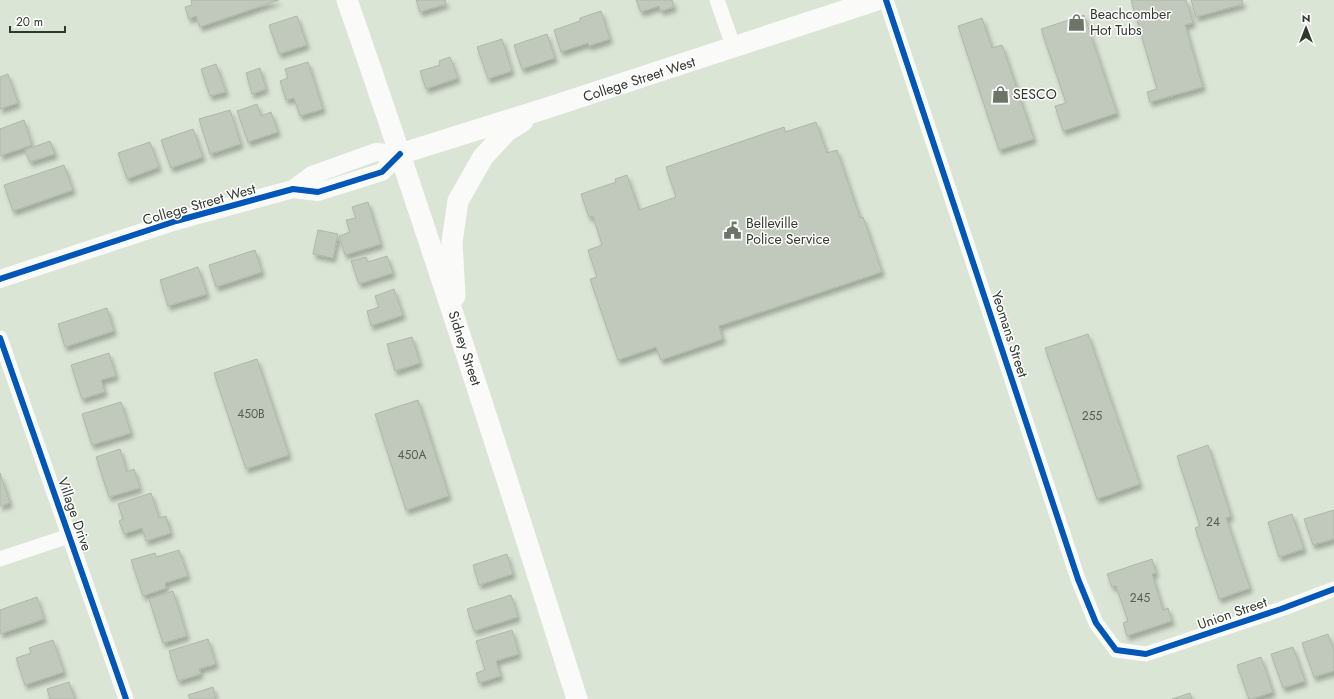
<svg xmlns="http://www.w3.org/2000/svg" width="1334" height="699" font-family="Jost,sans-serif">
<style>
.building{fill:#c1c9bd;stroke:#afb7ab;filter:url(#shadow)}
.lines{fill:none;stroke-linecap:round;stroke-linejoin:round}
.minor{stroke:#fafbf9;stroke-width:15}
.tertiary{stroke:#fafbf9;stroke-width:18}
.secondary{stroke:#fafbf9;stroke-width:21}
.cycleway-casing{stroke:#fff;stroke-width:8}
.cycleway{stroke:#0057b8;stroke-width:6}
.labels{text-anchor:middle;stroke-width:3;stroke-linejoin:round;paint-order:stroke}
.number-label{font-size:12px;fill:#555c51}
.poi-label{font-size:14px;fill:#31382d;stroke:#fff;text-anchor:start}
.street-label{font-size:14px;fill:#31382d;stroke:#fff}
</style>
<defs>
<filter id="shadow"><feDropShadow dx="2.5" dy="4.5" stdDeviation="2" flood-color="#0004"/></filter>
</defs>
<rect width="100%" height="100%" fill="#dbe5d6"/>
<!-- building -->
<path class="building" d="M191 0H279L200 27 196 16 189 19 185 7 192 5Z
M416 0H445L446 4 420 12Z
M636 0H672L674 7 661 11 659 6 641 12Z
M1131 0H1186L1193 23 1185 25 1203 87 1150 102 1147 92 1157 89Z
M1191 0H1242L1243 4 1196 17Z
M601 11 610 39 589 46 588 43 561 52 554 30 580 21V18Z
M1084 15 1117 113 1063 131 1055 106 1066 103 1041 29Z
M297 16 307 45 279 54 269 25Z
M982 18 992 48 1002 45 1034 139 999 150 958 26Z
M547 34 555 58 522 69 514 45Z
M502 39 512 71 488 79 477 47Z
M450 57 458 78 426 89 420 71 440 65 439 61Z
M308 62 323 109 300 116 294 98 286 100 280 81 288 78 285 69Z
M216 64 226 92 210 96 201 69Z
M260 68 266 89 252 94 246 73Z
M8 74 18 103 0 109V77Z
M257 104 261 116 271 112 278 132 248 142 237 111Z
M230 110 241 144 210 154 199 119Z
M24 120 32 145 0 156V129Z
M816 122 827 153 837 150 860 218 863 217 882 272 719 326 723 339 661 360 656 347 618 360 590 279 597 277 588 250 602 245 593 216 589 217 581 194 616 182 615 179 627 175 639 210 676 197 666 167 784 127 785 132Z
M193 129 203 157 171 168 161 140Z
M50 141 55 154 30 162 25 150Z
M150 142 159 167 127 179 118 153Z
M64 165 73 190 13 211 4 185Z
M368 202 381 244 345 255 339 236 350 232 346 220 356 218 352 207Z
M318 230 338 234 333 258 313 254Z
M255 250 262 272 216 287 209 265Z
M387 256 393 273 359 284 351 261 366 257 368 262Z
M198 267 207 294 168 306 160 280Z
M394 289 403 315 371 326 367 311 379 307 375 296Z
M107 308 114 331 65 347 58 324Z
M1088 334 1140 484 1097 499 1045 348Z
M412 337 420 363 395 371 387 344Z
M109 353 116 376 101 380 105 392 82 399 71 365Z
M257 359 289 455 246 469 214 373Z
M418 400 449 496 406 510 375 414Z
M121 402 131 433 92 445 82 414Z
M1208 445 1231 516 1226 518 1250 588 1219 599 1195 528 1200 526 1177 456Z
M120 449 127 472 134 469 140 488 109 497 96 457Z
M0 473 10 503 0 506Z
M151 493 159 518 166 516 171 533 146 541 142 528 124 534 119 521 123 519 118 504Z
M1334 510V539L1313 545 1304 519Z
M1292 514 1304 549 1279 557 1268 522Z
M179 550 188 576 165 583 166 588 143 596 131 560 155 553 156 557Z
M507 554 513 574 479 585 473 565Z
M1152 559 1156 573 1152 574 1163 610 1168 608 1172 621 1127 636 1123 623 1128 621 1116 586 1112 587 1107 574Z
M173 591 187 636 163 643 149 599Z
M511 595 518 617 474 631 467 609Z
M37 597 44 619 0 634V610Z
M512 630 519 654 496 661 501 676 479 683 476 673 485 670 476 641Z
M1328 634 1334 651V671L1314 677 1302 643Z
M208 639 216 664 199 669 201 674 178 681 169 651Z
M53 640 64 672 25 685 16 658 31 653 29 648Z
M1293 647 1305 681 1283 688 1271 654Z
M1261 657 1273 692 1252 699H1249L1237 665Z
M69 682 75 699H50L47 689Z
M213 687 216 699H190L188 695Z
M1190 693 1192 699H1172Z"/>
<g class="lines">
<!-- minor -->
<path class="minor" d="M717 0 734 48
M886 0 1078 579 1096 623 1116 650 1146 654 1281 609 1334 589
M0 338 126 699
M0 559 69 536"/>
<!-- tertiary -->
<path class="tertiary" d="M293 189 312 175 376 152 400 154
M0 279 176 221 293 189 318 192 382 172 400 154"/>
<!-- secondary -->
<path class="secondary" d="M347 0C428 232 503 465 577 699
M400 154 547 108 877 0
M455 296 452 242 458 201 483 157 507 131 523 121"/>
<defs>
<path id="cycleway" d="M886 0 1078 579 1096 623 1116 650 1146 654 1281 609 1334 589
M0 279 176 221 293 189 318 192 382 172 400 154
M0 338 126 699"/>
</defs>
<!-- cycleway casing -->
<use href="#cycleway" class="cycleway-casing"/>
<!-- cycleway -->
<use href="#cycleway" class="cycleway"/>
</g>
<!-- icons -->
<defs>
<symbol id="shop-bare" viewBox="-9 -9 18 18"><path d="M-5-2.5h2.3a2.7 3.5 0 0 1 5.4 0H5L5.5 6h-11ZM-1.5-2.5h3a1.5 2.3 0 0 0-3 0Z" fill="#6c7568" stroke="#fff" stroke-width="2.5" paint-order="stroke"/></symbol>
<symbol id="civic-bare" viewBox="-9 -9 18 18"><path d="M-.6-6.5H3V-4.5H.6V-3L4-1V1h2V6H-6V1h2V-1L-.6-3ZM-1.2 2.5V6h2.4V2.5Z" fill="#6c7568" stroke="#fff" stroke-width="2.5" paint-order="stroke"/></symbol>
</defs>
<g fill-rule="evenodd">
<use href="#shop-bare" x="1064" y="10" width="25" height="25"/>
<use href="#shop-bare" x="988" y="82" width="25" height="25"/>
<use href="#civic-bare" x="720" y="218" width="25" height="25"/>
</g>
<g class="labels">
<!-- number labels -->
<g class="number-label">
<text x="251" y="418">450B</text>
<text x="1092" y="420">255</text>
<text x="412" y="459">450A</text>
<text x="1213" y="526">24</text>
<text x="1140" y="602">245</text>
</g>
<!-- poi labels -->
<g class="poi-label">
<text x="1090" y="19">Beachcomber<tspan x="1090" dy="16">Hot Tubs</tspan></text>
<text x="1013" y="99">SESCO</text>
<text x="746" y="228">Belleville<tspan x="746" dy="16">Police Service</tspan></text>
</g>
<!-- street labels -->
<g class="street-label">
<text transform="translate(639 79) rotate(-18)" y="5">College Street West</text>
<text transform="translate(199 204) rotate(-16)" y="5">College Street West</text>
<text transform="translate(1010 334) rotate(72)" y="5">Yeomans Street</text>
<text transform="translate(465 348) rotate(72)" y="5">Sidney Street</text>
<text transform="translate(75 514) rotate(71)" y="5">Village Drive</text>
<text transform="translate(1232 613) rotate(-19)" y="5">Union Street</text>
</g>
</g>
<!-- north arrow -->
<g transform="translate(1306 28)" stroke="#ffffff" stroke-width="3" paint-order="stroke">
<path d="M0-3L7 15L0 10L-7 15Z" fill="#31382d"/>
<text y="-6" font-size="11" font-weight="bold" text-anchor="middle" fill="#31382d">N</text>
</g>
<!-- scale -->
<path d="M10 26v6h55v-6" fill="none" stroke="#31382d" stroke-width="2"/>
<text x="16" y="26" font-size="12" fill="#31382d" stroke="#ffffff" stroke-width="3" paint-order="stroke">20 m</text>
</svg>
